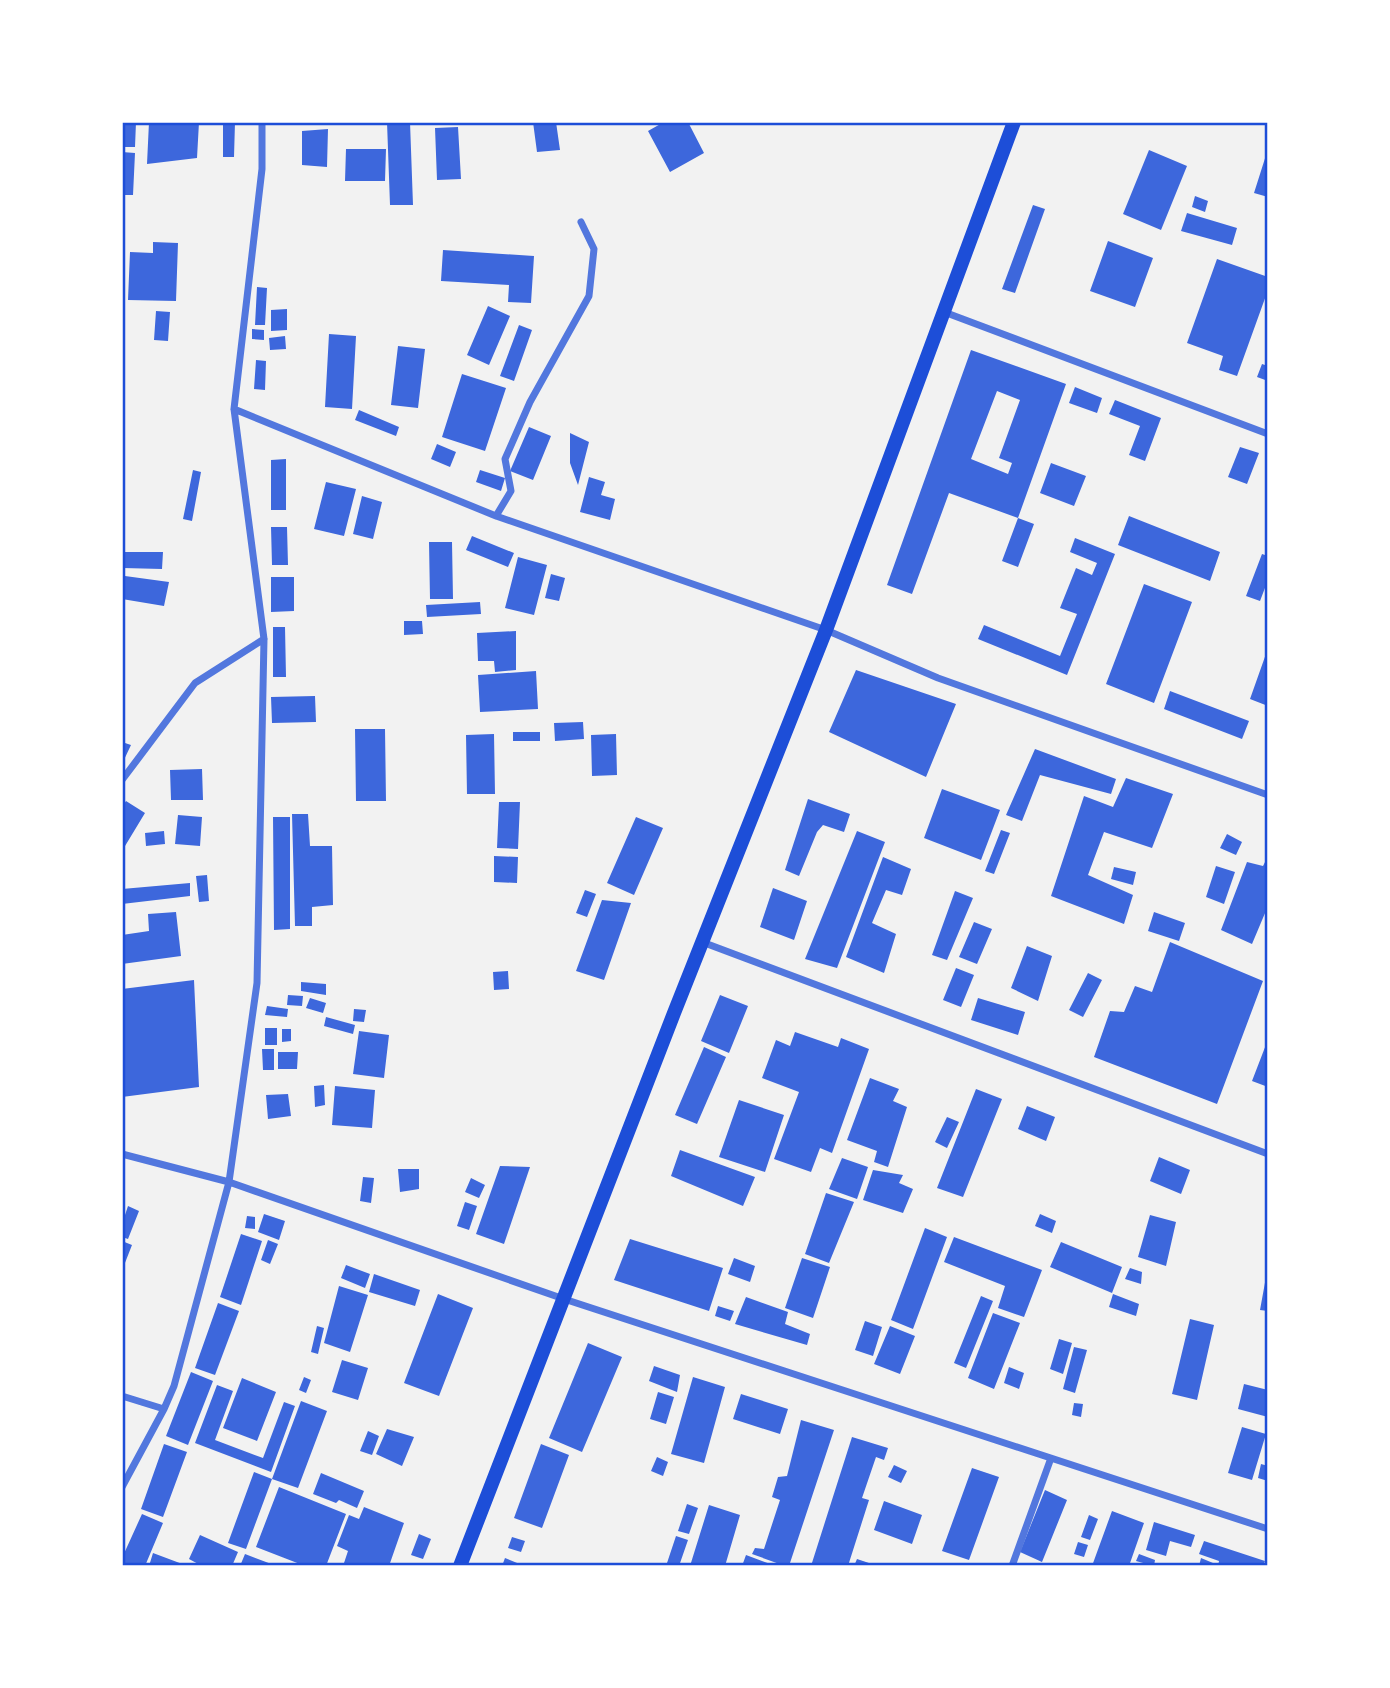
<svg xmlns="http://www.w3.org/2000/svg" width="1390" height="1688" font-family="Barlow,sans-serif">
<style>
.building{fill:#3d67dc;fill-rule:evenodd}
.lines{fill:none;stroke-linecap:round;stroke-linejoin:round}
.minor{stroke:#5277de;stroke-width:7}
.secondary{stroke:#1d4ed8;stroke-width:14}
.neatline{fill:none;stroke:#1d4ed8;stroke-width:2.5}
</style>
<rect width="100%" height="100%" fill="#f2f2f2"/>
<!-- building -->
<path class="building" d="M122 122H136L135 147H122Z
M149 122H199L197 158 147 164Z
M223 122H235L234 157H223Z
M387 122H410L413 205H390Z
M533 122H556L560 150 537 152Z
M664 122H688L704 153 670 172 648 131Z
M458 127 461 179 437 180 435 128Z
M328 129 327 167 302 165V131Z
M346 149H386L385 181H345Z
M1149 150 1187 166 1161 230 1123 214Z
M122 152 135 153 133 195H122Z
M1267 152H1268V197L1254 193Z
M1195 196 1208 201 1205 212 1192 207Z
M1033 205 1045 209 1015 293 1002 289Z
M1187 213 1237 228 1232 245 1181 231Z
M1108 241 1153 258 1135 307 1090 291Z
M153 242 178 243 176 301 128 300 130 252 153 253Z
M443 250 534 256 531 303 508 302 509 285 441 281Z
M1217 259 1268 277V290L1237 376 1219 370 1223 356 1187 343Z
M257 287 267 288 265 325H255Z
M488 306 510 316 489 365 467 355Z
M287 309V330L271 331V310Z
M156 311 170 312 168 341 154 340Z
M519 325 532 330 514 381 500 376Z
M252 329 264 330V340L252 339Z
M329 334 356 336 352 409 325 407Z
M285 336 286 349 270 350 269 338Z
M398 346 425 349 418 408 391 405Z
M971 350 1066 384 1018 518 949 493 912 594 887 585ZM997 391 1020 400 999 458 1012 463 1008 474 971 459Z
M256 360 266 361 265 390 254 389Z
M1262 364 1268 366V381L1257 377Z
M462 374 506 388 485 451 442 437Z
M1075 387 1102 398 1097 413 1069 403Z
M1115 400 1161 418 1145 461 1129 455 1140 426 1109 414Z
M359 410 399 427 396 436 355 420Z
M529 427 551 436 533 480 510 471Z
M570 433 589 442 578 485 570 463Z
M437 444 456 452 450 467 431 459Z
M1240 447 1259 453 1247 484 1228 477Z
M286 459V510H271V460Z
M1051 463 1086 476 1074 506 1040 493Z
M193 470 201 472 192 521 183 519Z
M480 470 505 478 501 491 476 482Z
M589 477 605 482 601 495 615 499 610 520 580 512Z
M326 482 356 489 344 536 314 529Z
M362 496 382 502 373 539 353 534Z
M1129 516 1220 552 1210 581 1118 545Z
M1018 518 1034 524 1018 567 1002 561Z
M271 527H287L288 565H272Z
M472 536 514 553 508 567 466 550Z
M1075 538 1115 554 1067 675 978 639 984 625 1060 656 1077 614 1060 608 1076 568 1092 575 1097 563 1070 552Z
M429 542H452L453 599H430Z
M123 552H163L162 569 123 568Z
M1262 554 1268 556V580L1260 601 1246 596Z
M518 557 547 565 534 615 505 608Z
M551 574 565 578 559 601 545 598Z
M125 576 169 582 164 606 122 599Z
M271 577H294V611L271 612Z
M1144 584 1192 602 1154 703 1106 684Z
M480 602 481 614 427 617 426 605Z
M404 621H422L423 634 404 635Z
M273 627H285L286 677H273Z
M516 631V670L495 672 494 661H478L477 633Z
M1267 651H1268V706L1250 699Z
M856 670 956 704 926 777 829 732Z
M536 671 538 709 480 712 478 675Z
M1170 691 1249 721 1242 739 1164 709Z
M315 696 316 722 272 723 271 697Z
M583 722 584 739 555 741 554 723Z
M355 729H385L386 801H356Z
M513 732H540V741H513Z
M494 734 495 794H467L466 735Z
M616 734 617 775 592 776 591 735Z
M122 742 131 745 122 764Z
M1035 749 1116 779 1111 794 1040 775 1022 821 1006 815Z
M202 769 203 800H171L170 770Z
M1126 778 1173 794 1152 848 1104 832 1088 875 1133 895 1124 924 1051 896 1084 796 1113 807Z
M942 789 1000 810 981 860 924 838Z
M808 799 850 814 844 832 823 825 817 832 799 876 785 870Z
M126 801 145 813 122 851V807Z
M499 802H520L518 849 497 848Z
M292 814H308L310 846H332L333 905 312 907V926H295Z
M178 815 202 817 200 846 175 844Z
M273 817H290V929L274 930Z
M636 817 663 828 634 895 607 883Z
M1001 830 1010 833 994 874 985 871Z
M164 831 165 844 146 846 145 833Z
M857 831 885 842 837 968 805 959Z
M1227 834 1242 842 1236 855 1220 848Z
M494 856 518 857 517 883 494 882Z
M1268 856V906L1252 944 1221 930 1247 862 1263 866Z
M883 857 911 869 902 895 886 890 872 923 896 934 884 973 846 957Z
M1216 866 1235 872 1224 904 1206 897Z
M1114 867 1136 872 1133 885 1111 879Z
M207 875 209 901 199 902 196 876Z
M190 883V896L122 904V889Z
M773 888 807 901 794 940 760 927Z
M585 890 596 894 587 917 576 913Z
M955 891 973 898 947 960 932 955Z
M602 900 631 903 604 980 576 971Z
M176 912 181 956 122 964V935L149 931 148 914Z
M1154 912 1185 923 1179 941 1148 931Z
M974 922 992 929 977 964 959 957Z
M1170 942 1263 981 1217 1104 1094 1057 1110 1011 1124 1012 1135 986 1152 992Z
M1027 946 1052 956 1038 1001 1011 988Z
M956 968 974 975 961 1007 943 1000Z
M508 971 509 989 494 990 493 972Z
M1088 973 1102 980 1083 1017 1069 1010Z
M194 980 199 1087 122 1097V989Z
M301 982 326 984V995L301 991Z
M288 995 303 996 302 1006 287 1005Z
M720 995 748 1006 729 1053 701 1041Z
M310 998 326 1003 323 1013 306 1008Z
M978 998 1025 1012 1018 1035 971 1020Z
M267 1006 288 1009 287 1017 265 1015Z
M354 1009 366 1010 364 1022 353 1021Z
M326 1017 355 1025 353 1034 324 1026Z
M265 1028H277V1045H265Z
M282 1029H291V1041L282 1042Z
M359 1031 389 1035 384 1078 353 1074Z
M795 1032 838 1047 841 1038 869 1049 832 1153 820 1148 811 1172 774 1159 799 1092 762 1078 776 1040 790 1046Z
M1267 1042H1268V1087L1252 1081Z
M704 1047 726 1057 697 1124 675 1115Z
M262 1049H274V1070H263Z
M278 1052H298L297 1069H278Z
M870 1078 899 1089 893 1101 907 1107 888 1167 874 1162 877 1151 847 1140Z
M324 1085 325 1105 315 1107 314 1086Z
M335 1086 375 1090 372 1128 332 1125Z
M976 1089 1002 1099 963 1197 937 1188Z
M288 1094 291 1116 268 1119 266 1095Z
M739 1100 784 1115 765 1172 719 1157Z
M1027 1106 1055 1117 1046 1141 1018 1129Z
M947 1117 959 1122 947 1148 935 1142Z
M680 1150 755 1177 743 1206 671 1176Z
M1159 1157 1190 1170 1181 1194 1150 1181Z
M842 1158 868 1167 857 1199 829 1189Z
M500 1166 530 1167 504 1244 476 1234Z
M398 1169H419V1189L400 1192Z
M873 1170 903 1175 899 1183 913 1189 903 1213 863 1200Z
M363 1177 374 1178 371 1203 360 1201Z
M471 1178 485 1185 479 1198 465 1192Z
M826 1193 854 1202 829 1263 805 1254Z
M465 1202 477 1206 469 1230 457 1226Z
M128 1206 139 1211 128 1239 122 1237V1224Z
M264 1214 285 1221 279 1240 258 1232Z
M1040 1214 1056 1221 1052 1233 1035 1226Z
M1150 1215 1176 1222 1166 1266 1138 1257Z
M247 1216 255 1217V1229L245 1228Z
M925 1228 947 1237 913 1329 891 1320Z
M241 1234 262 1241 241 1305 220 1297Z
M954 1237 1042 1270 1024 1317 998 1308 1005 1286 944 1262Z
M630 1239 723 1268 709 1311 614 1280Z
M268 1240 278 1244 270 1264 261 1260Z
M122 1241 132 1245 123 1268H122Z
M1061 1242 1122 1267 1112 1293 1050 1267Z
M734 1258 755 1266 750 1282 728 1274Z
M802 1258 830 1267 813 1318 785 1308Z
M346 1265 370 1274 365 1288 341 1278Z
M1130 1268 1142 1272 1141 1284 1125 1279Z
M374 1274 420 1290 415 1306 369 1292Z
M1266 1277H1268V1311L1260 1310Z
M339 1286 368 1295 350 1352 324 1343Z
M438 1294 473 1308 439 1396 404 1383Z
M1113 1294 1139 1304 1136 1316 1109 1307Z
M981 1296 993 1301 966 1368 954 1363Z
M746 1297 788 1312 785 1324 810 1334 807 1345 735 1324Z
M218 1303 239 1311 215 1375 195 1368Z
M718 1306 734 1311 730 1321 715 1316Z
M993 1313 1020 1323 994 1389 968 1378Z
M1190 1319 1214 1325 1197 1400 1172 1394Z
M865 1321 882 1327 873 1356 855 1350Z
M317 1326 324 1328 318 1354 311 1352Z
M890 1326 915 1336 900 1374 874 1364Z
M1059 1339 1072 1343 1063 1374 1050 1369Z
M588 1343 622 1357 582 1452 549 1438Z
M1074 1347 1087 1350 1075 1393 1063 1389Z
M342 1360 368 1368 358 1400 332 1392Z
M654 1366 680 1375 677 1392 649 1381Z
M1009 1367 1024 1373 1019 1389 1004 1383Z
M191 1372 213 1381 188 1445 166 1436Z
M304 1377 311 1380 306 1393 299 1390Z
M693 1377 725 1387 704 1463 671 1454Z
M242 1378 276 1392 257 1441 223 1428Z
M1244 1384 1268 1390V1417L1238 1409Z
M217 1385 233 1391 215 1440 263 1458 284 1402 295 1406 271 1472 195 1443Z
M658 1392 674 1397 666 1424 650 1419Z
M741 1394 788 1409 780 1434 733 1419Z
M301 1401 327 1411 298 1488 272 1479 246 1549 228 1543 254 1472 272 1479Z
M1074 1403 1083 1404 1081 1417 1072 1415Z
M801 1420 834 1430 789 1566H785L752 1554 755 1548 764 1549 780 1500 772 1497 778 1477 787 1476Z
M1242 1427 1266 1434 1252 1480 1228 1473Z
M387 1429 414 1437 402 1466 376 1454Z
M368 1431 379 1436 372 1455 360 1451Z
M852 1437 888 1448 884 1460 876 1457 862 1498 869 1500 848 1566H811Z
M164 1444 187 1452 163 1517 141 1509Z
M541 1444 569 1455 542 1528 514 1518Z
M657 1457 668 1462 663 1476 651 1471Z
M1261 1464 1268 1466V1481L1258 1478Z
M894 1465 907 1471 901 1483 888 1477Z
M972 1468 999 1477 969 1560 942 1551Z
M321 1473 364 1491 357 1508 339 1500 336 1503 313 1494Z
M279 1487 346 1514 326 1566H305L256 1547Z
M1045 1490 1067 1500 1042 1562 1020 1552Z
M884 1501 922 1515 912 1544 874 1530Z
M687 1504 698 1508 689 1534 678 1531Z
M709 1505 740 1515 725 1566H690Z
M364 1507 404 1523 389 1566H343L348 1551 337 1546 349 1515 359 1519Z
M1112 1511 1144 1523 1129 1566H1092Z
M142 1514 163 1523 145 1566H122V1558Z
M1089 1515 1098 1519 1090 1540 1081 1537Z
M1154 1522 1195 1535 1191 1547 1170 1541 1166 1556 1146 1550Z
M419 1534 431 1539 423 1559 411 1555Z
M200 1535 238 1552 232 1566H202L189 1559Z
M676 1536 688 1540 679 1566 667 1563Z
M512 1537 525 1541 521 1552 508 1548Z
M1204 1541 1265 1561 1263 1566H1218L1219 1561 1199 1554Z
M1078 1542 1088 1545 1084 1557 1074 1554Z
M153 1553 185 1565V1566H149Z
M245 1554 274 1565V1566H240Z
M1139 1554 1155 1560 1154 1566 1136 1561Z
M746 1555 773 1565V1566H742Z
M505 1558 522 1565V1566H502Z
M1201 1558 1213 1563 1212 1566H1199Z
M857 1559 875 1565V1566H854Z"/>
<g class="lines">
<!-- minor -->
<path class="minor" d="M944 312 1268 434
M234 409 496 516 826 630 938 678 1268 795
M496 516 511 491 505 459 530 402 589 296 594 249 581 222
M122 780 195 683 264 639
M702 942 1268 1154
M122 1154 229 1182 564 1299 1268 1529
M122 1396 164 1409
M122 1487 164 1409 174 1386 229 1182 257 983 264 639 234 409 262 169V122
M1012 1566 1051 1458"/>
<!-- secondary -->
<path class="secondary" d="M460 1566 674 1013 826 630 1014 122"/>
</g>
<!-- border -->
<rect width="1390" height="1688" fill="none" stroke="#ffffff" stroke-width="248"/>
<rect x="124" y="124" width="1142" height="1440" class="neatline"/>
</svg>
